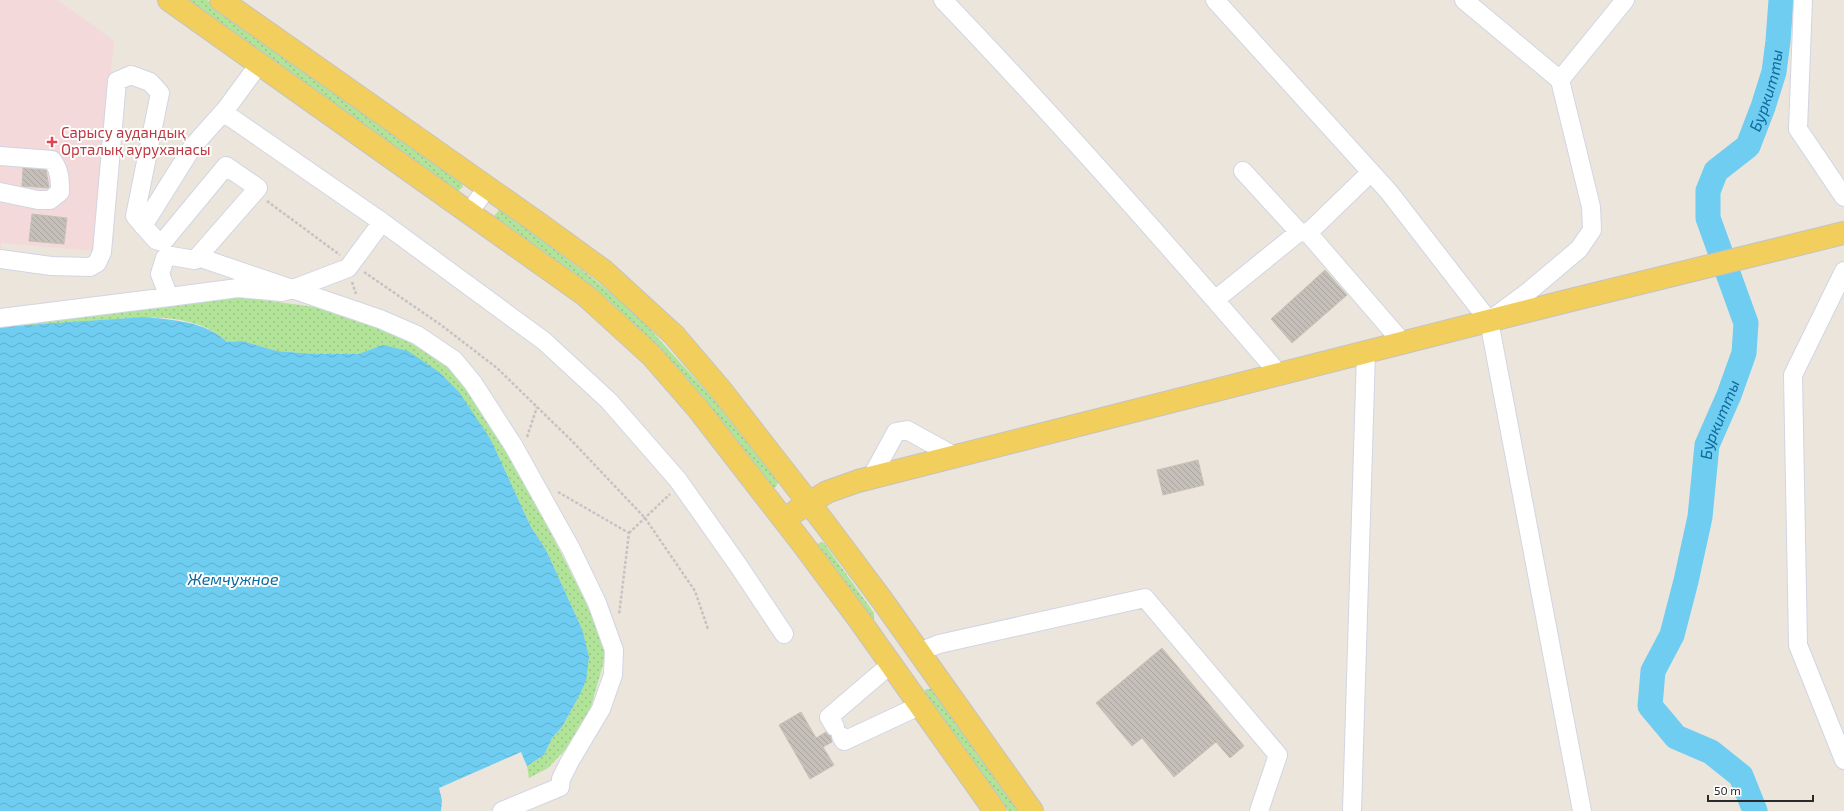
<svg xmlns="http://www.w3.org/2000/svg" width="1844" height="811" font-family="'Exo 2',sans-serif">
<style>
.medical{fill:#f3d9da}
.grass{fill:url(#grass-dots)}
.water{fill:url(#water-waves)}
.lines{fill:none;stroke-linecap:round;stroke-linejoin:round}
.river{stroke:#6ecdf0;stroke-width:25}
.building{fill:url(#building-back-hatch);stroke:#c8c1b6}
.minor-casing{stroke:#d1d5e3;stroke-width:20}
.major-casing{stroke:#c3c3c3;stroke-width:24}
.path{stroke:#c3c3c3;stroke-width:2.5;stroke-dasharray:3 2;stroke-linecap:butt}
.minor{stroke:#fff;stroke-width:18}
.major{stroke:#f2cf5c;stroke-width:22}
.health-dot{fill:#e0444e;stroke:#fff;stroke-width:1.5}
.labels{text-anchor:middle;stroke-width:4;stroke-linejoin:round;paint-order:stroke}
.health-label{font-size:15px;fill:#be3a42;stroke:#fff;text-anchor:start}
.water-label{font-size:16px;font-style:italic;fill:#0c6a9d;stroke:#fff}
</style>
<defs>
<pattern id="grass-dots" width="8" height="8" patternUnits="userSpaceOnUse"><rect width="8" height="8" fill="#b1e498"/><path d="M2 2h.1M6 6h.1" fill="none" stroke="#98c483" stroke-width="1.8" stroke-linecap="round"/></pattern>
<pattern id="water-waves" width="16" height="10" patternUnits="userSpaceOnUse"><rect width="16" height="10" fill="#6ecdf0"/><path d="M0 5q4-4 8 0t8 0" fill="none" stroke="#5fb0ce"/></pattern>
<pattern id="building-back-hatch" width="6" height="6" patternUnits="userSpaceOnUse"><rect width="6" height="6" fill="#c4bfb8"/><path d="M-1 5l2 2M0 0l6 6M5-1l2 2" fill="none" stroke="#a9a49e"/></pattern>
</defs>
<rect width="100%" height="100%" fill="#ece5dc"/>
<!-- medical -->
<path class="medical" d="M0 0H58L114 41 94 251 1 243 0 265Z"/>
<!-- grass -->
<path class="grass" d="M186 0H207L461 181 463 187 457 192Z
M499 210 504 211 595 280 636 314 709 394 776 479 778 482 776 487 771 489 700 403 496 220 494 216Z
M232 296 323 308 374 326 409 342 451 364 521 474 603 636 606 654 591 707 567 748 548 768 529 778 527 766 544 755 552 738 562 727 578 698 582 629 546 550 531 527 491 440 383 345 358 354H314L277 351 242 341 227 342C190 307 127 319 82 322 56 324 31 325 5 326Z
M821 542 824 543 874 613V618L873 620 816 545Z
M926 689H931L936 691 1024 811H1008L924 698 923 692Z"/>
<!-- water -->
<path class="water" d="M144 317C173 320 205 321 227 342L242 341 277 351 314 354H358L383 345 408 351 439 372 459 392 491 440 531 527 546 550 582 629 589 657 586 681 578 698 562 727 552 738 544 755 527 766 521 752 439 788 442 800 441 811H0V327Z"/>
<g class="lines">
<!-- river -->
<path class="river" id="s1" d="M1755 811 1741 776 1711 752 1676 737 1650 706 1653 671 1672 635 1686 581 1700 517 1707 445 1729 395 1744 353 1746 323 1708 218V191L1716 171 1748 146 1763 107 1774 72 1778 41 1781 0"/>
</g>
<!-- building -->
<path class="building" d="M23 168 46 170 49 187 48 188 22 186Z
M32 214 67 218 64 244 29 241Z
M1325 270 1347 295 1292 343 1271 319Z
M1198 460 1204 485 1163 495 1157 470Z
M1162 648 1244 746 1230 758 1216 742 1174 777 1142 738 1132 746 1096 703Z
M801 712 816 738 826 732 831 736 832 742 823 747 834 765 810 779 779 725Z"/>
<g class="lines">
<defs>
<path id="minor" d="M943 0C1059 121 1170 247 1279 374
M1215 0 1389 192 1489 321 1582 811
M1464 0 1560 80 1591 207 1592 230 1579 249 1528 292 1493 318
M1803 0 1798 129 1844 197
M1560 80 1625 0
M0 156 52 160C60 170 60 180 60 192L50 200H38L0 192
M1243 171 1299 232
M1371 172 1308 233 1403 343
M470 212 487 187
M382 222 544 341 609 401 678 480 738 565 784 634
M143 226 193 146 226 109 259 64
M198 257 380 319 417 335 454 360 473 383 513 445 571 549 597 603 614 650 613 675 601 709 570 761 561 779 560 787 502 811
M0 259 51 266 90 267 97 263 102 252 117 81 131 75 150 82 160 93 135 216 156 240 163 242 226 166 258 188 195 260 171 256 165 258 160 274 169 297 0 318
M1844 271 1793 375 1798 645 1844 760
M169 297 238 288 282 292 293 289 348 268 382 222 223 112
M1215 300 1299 232 1308 233
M871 478 896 432 907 430 956 457
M919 652 939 644 1145 598 1278 755 1259 811
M835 727 829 717 890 665
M841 736 844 741 919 706
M1352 811 1366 352"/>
<path id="major" d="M169 0 585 295 652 356 698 409 802 543 858 618 995 811
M221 0 538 223 604 271 674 335 721 390 826 525 882 600 1032 811
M796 511 827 492 858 481 1571 300 1844 233"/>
</defs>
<!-- minor casing -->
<use href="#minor" class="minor-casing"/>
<!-- major casing -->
<use href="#major" class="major-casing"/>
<!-- path -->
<path class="path" d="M267 201 340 255
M364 272 441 325 497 368 572 441 645 518 695 591 708 629
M352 282 356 294
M527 437 537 407
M558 492 629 533 619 615
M629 533 670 494"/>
<!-- minor -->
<use href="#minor" class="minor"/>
<!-- major -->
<use href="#major" class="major"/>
</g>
<!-- markers -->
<path class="health-dot" d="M50 136h4v4h4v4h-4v4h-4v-4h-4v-4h4z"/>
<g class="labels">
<!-- health labels -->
<g class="health-label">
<text x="61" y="138">Сарысу аудандық<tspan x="61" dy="17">Орталық ауруханасы</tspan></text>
</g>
<!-- water labels -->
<g class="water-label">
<text dy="6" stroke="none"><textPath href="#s1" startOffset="813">Буркитты</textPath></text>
<text dy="6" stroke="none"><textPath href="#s1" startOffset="452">Буркитты</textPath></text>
<text x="233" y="585">Жемчужное</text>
</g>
</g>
<!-- scale -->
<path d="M1708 795v6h105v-6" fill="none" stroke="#2a2a2a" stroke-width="2"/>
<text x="1714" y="795" font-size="12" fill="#2a2a2a" stroke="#ffffff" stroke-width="3" paint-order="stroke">50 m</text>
</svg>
